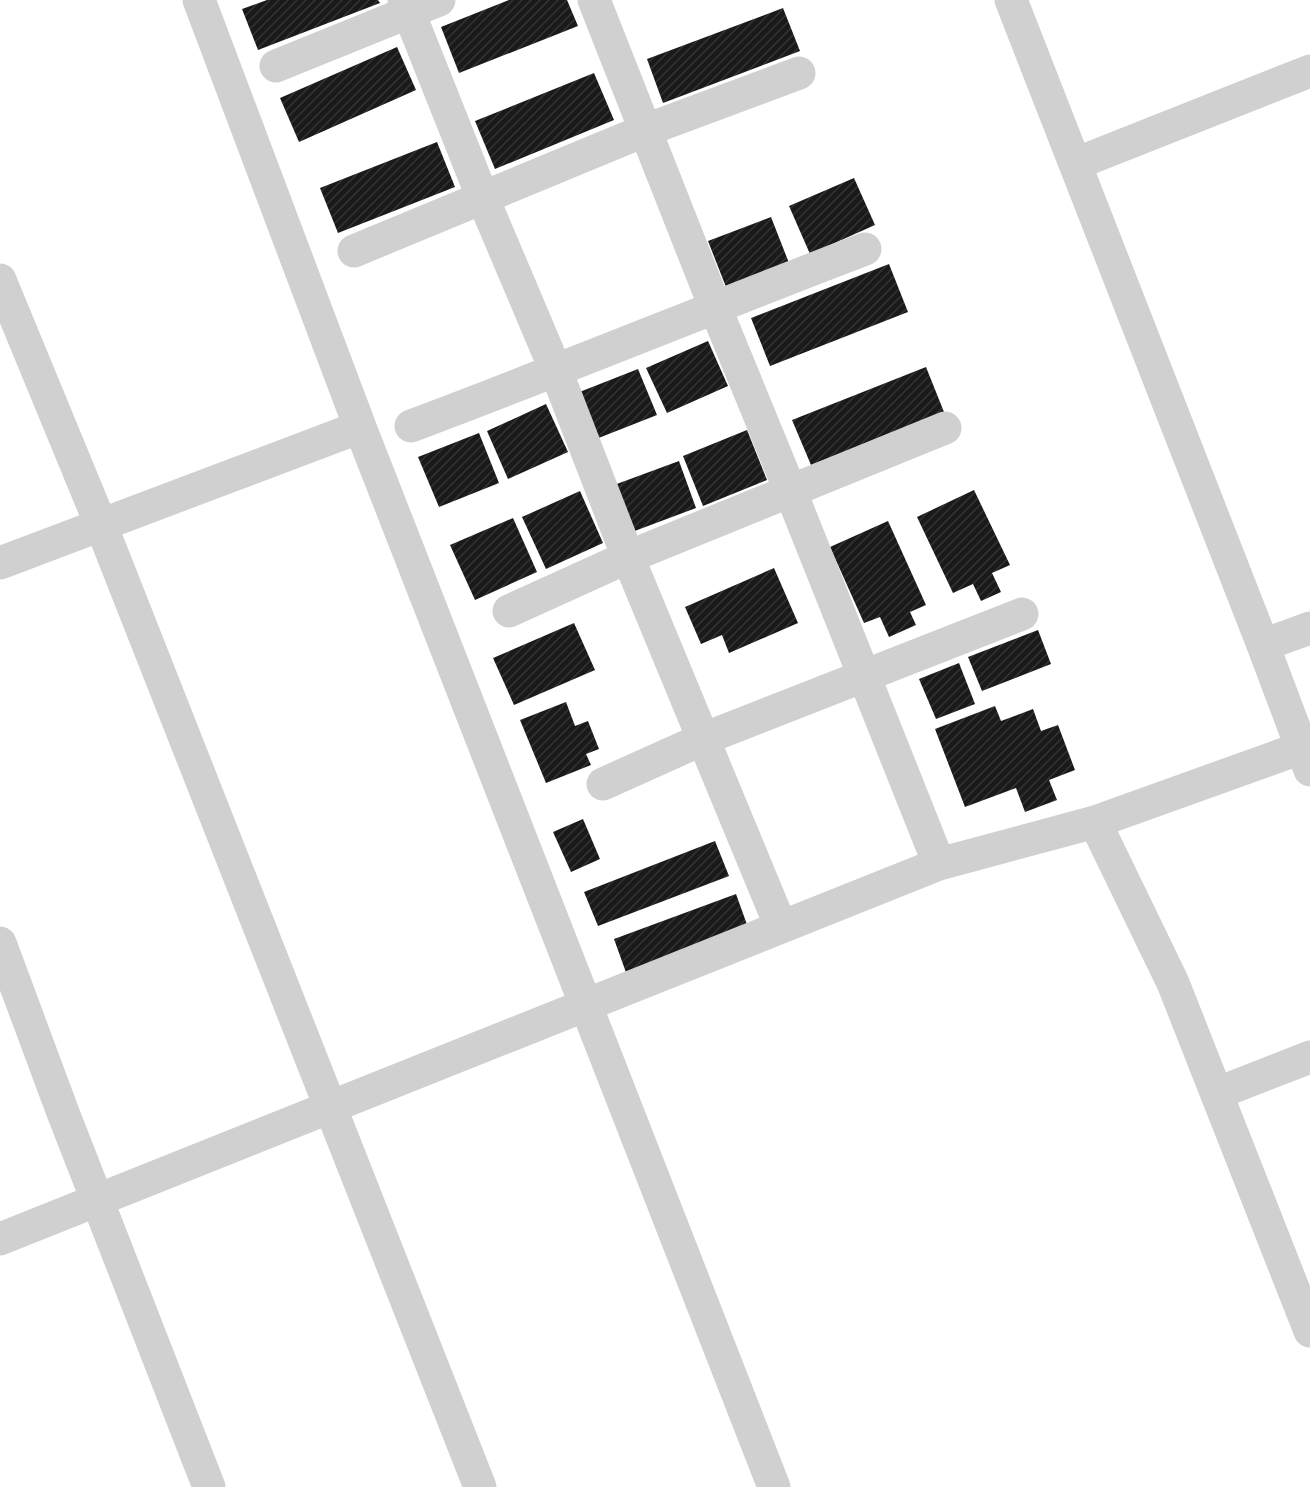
<svg xmlns="http://www.w3.org/2000/svg" width="1310" height="1487" font-family="Montserrat,sans-serif">
<style>
.building{fill:url(#building-hatch)}
.lines{fill:none;stroke-linecap:round;stroke-linejoin:round}
.minor{stroke:#d0d0d0;stroke-width:33}
</style>
<defs>
<pattern id="building-hatch" width="6" height="6" patternUnits="userSpaceOnUse" patternTransform="scale(1.5)"><rect width="6" height="6" fill="#1a1a1a"/><path d="M-1 1l2-2M0 6l6-6M5 7l2-2" fill="none" stroke="#333"/></pattern>
</defs>
<rect width="100%" height="100%" fill="#fff"/>
<!-- building -->
<path class="building" d="M267 0H378L380 3 258 50 242 9Z
M509 0H567L578 26 459 73 441 27Z
M783 8 800 51 663 103 647 59Z
M397 47 416 90 299 142 280 98Z
M594 73 614 120 495 169 475 121Z
M437 142 455 187 338 233 320 188Z
M854 178 875 225 810 254 789 206Z
M771 217 789 263 726 287 708 241Z
M889 264 908 312 770 366 751 318Z
M708 341 728 386 667 413 646 368Z
M926 367 944 412 811 465 792 420Z
M638 369 657 415 596 439 577 393Z
M546 404 568 452 508 479 487 431Z
M747 430 767 480 703 506 683 456Z
M479 433 499 483 439 507 418 457Z
M679 461 696 508 632 532 614 485Z
M974 490 1010 565 992 573 1001 592 981 601 973 584 953 593 917 517Z
M580 491 603 543 546 569 522 517Z
M513 518 537 572 475 600 450 545Z
M888 521 926 605 910 612 916 625 889 637 880 617 864 623 830 547Z
M774 568 798 623 729 653 722 635 701 644 685 607Z
M574 623 595 670 514 705 493 658Z
M1038 630 1051 664 982 691 968 657Z
M959 663 975 704 936 719 919 679Z
M566 702 575 726 588 721 599 749 586 754 591 765 546 783 520 720Z
M995 706 1001 721 1033 709 1041 731 1058 725 1075 770 1049 780 1057 800 1025 812 1016 788 965 807 935 729Z
M583 819 600 859 571 872 553 832Z
M715 841 729 876 598 926 584 892Z
M736 894 750 933 628 978 614 939Z"/>
<g class="lines">
<!-- minor -->
<path class="minor" d="M199 0 360 427 774 1487
M404 0 482 196 556 371 628 557 781 927
M594 0 715 307 790 490 939 864
M1011 0 1263 645 1310 770
M276 66 439 0
M1075 164 1310 71
M354 251 646 130 799 73
M0 280 101 525 480 1487
M411 426C563 369 713 307 865 249
M0 563 360 427
M509 611 628 557 945 428
M1263 645 1310 628
M603 784 703 739 1022 614
M1095 822 1173 983 1310 1331
M0 943 62 1110 209 1487
M1218 1093 1310 1057
M0 1239 939 864 1095 822 1301 748"/>
</g>
</svg>
